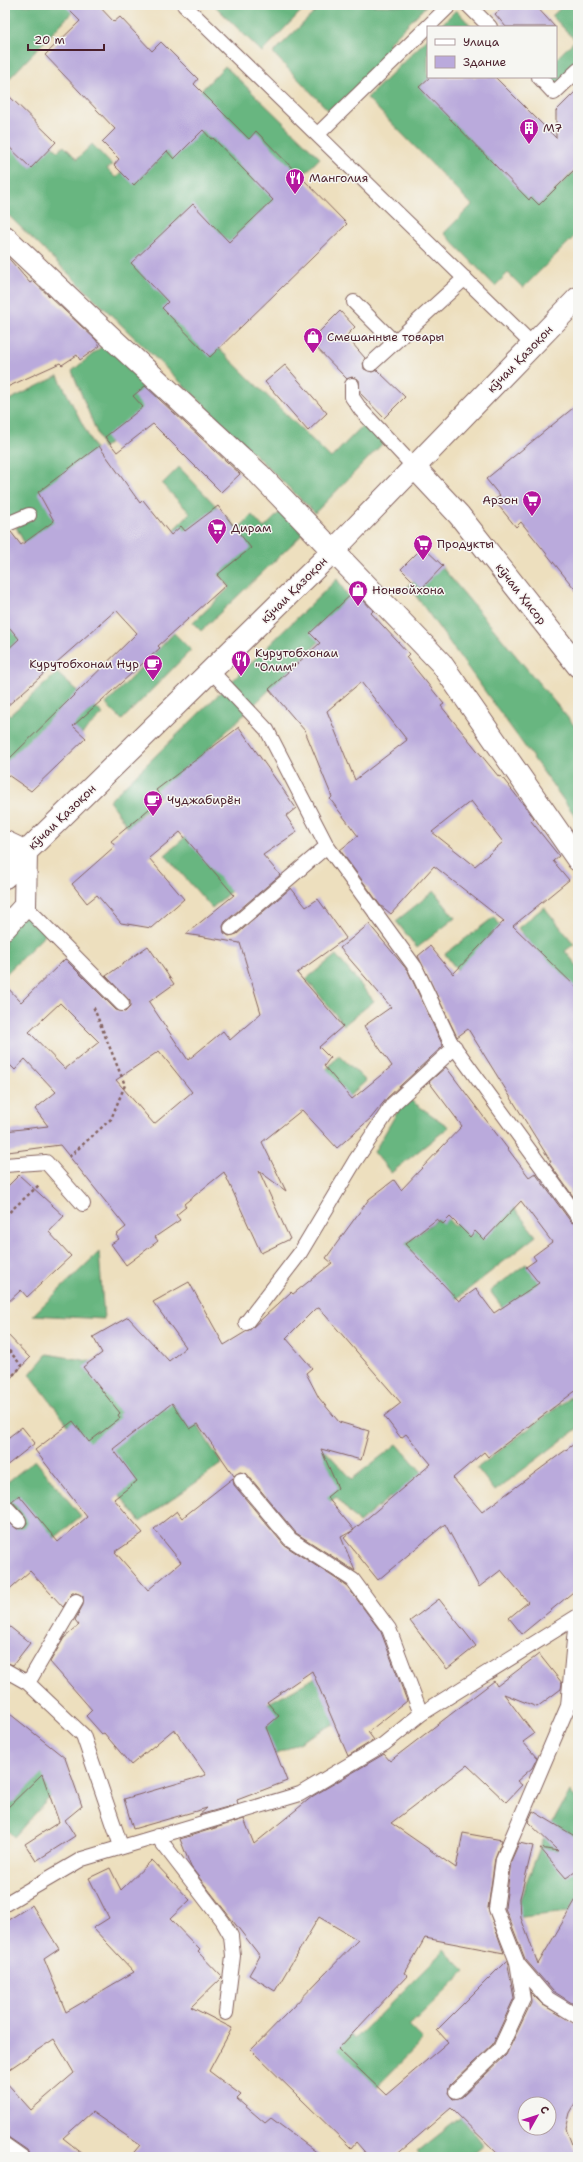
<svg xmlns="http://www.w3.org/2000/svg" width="583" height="2162" font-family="'Shantell Sans',sans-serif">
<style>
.forest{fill:#68b680;stroke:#596a56}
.building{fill:#baaadc;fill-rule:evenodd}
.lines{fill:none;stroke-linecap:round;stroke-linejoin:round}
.lane-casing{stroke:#83625e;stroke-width:16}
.street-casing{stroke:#83625e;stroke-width:24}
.secondary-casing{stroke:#83625e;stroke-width:24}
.path{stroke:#83625e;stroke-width:2.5;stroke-dasharray:3 3;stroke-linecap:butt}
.lane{stroke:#fff;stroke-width:14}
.street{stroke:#fff;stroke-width:22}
.secondary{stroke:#fff;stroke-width:22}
.labels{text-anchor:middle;stroke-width:3;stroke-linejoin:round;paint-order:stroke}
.poi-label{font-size:12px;fill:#4a1f2b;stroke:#f6f6f2;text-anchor:start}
.street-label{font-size:12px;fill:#4a1f2b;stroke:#f6f6f2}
</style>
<rect width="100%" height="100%" fill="#f6f6f2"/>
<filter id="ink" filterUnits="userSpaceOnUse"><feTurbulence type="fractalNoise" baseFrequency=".025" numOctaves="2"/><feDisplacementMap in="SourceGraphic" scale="8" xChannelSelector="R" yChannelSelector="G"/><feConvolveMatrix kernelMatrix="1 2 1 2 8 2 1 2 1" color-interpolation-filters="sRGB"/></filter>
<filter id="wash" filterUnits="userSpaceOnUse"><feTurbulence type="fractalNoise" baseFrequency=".012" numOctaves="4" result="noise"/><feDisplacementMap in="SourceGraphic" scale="16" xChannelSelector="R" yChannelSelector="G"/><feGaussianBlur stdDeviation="0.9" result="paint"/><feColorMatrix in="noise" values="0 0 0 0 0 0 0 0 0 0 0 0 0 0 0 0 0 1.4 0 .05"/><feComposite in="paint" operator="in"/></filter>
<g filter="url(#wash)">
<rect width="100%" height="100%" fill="#eddfbe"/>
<!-- forest -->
<path class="forest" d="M5 5H79L6 82 5 81Z
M214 5H307L262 52Z
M322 5 426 6 389 43 395 49 330 112 273 53Z
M564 5H578V68L556 89 545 77H556V59L575 40 552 16Z
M456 10 472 27H439Z
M428 38V77H432L430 79 547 198 578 168V233L523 288 508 273 495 286 444 233 472 205 367 98Z
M225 66 320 158 175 306 331 458 368 420 388 438 315 513 5 212V99L58 151 64 146 77 159 92 144 112 165 107 169 116 178Z
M111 339 163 390 131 428 103 448 72 371Z
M58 376 124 506 30 554 16 527 36 517 31 508 5 520V402Z
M179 467 238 529 252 515 264 528 287 505 309 528 201 631 193 623 230 587 174 529 190 513 162 484Z
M441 566 578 730V820L408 585Z
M337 579 355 607 128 827 109 801Z
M5 611 28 640 5 657Z
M174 633 191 650 122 720 106 704Z
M57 673 103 714 74 741 5 765V710L10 715Z
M192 831 239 884 212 908 165 855Z
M434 891 455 918 417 948 396 921Z
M20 899 46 934 5 975V914Z
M544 907 574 944 565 951 578 967V988L575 990 549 967 518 928Z
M494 917 506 933 457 970 445 954Z
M336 955 374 1001 344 1025 306 979Z
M339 1055 366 1081 335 1109 310 1088Z
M410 1100 449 1127 391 1173 374 1152 399 1109Z
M500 1190 536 1236 403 1341 357 1282 444 1214 454 1226Z
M99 1252 104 1319 33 1315Z
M526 1264 550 1295 539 1356 490 1291Z
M47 1354 95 1362 179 1396 222 1464 140 1522 30 1374Z
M578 1391V1428L495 1491 477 1468Z
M319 1444 352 1479 397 1444 436 1488 404 1514 390 1497 359 1523 336 1497 310 1518Z
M35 1460 81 1516 35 1554 5 1518V1484Z
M333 1668 356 1712 246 1771 222 1728Z
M5 1736 60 1786 14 1837 5 1828Z
M570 1791 578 1802V1911L513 1918 542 1842Z
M444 1950 465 1971 409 2026 423 2040 344 2120 291 2067 337 2022 355 2039Z
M461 2117 483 2145 469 2157H421L417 2152Z"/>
<g id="blocks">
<!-- building -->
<path class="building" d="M64 5H98L114 22 120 17 152 51 161 42 198 79 194 84 249 139 256 131 347 224 210 357 162 308 168 302 131 263 193 204 229 242 273 200 213 138 211 139 203 130 174 159 167 151 134 185 114 165 119 159 102 142 115 129 45 55 80 21Z
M505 5H535L555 27H506L495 14Z
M430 77H495L556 138V111L578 89V166L539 205 531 197 529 200 419 87Z
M5 92 56 142 31 168 5 143Z
M5 254 30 283 33 281 96 340 100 346 80 360 77 355 62 365 60 363 5 388Z
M340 311 355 327 346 336 365 358 363 362 364 369 372 372 377 370 405 397 384 418 360 393 359 380 352 377 347 379 310 341Z
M285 365 327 413 308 431 265 382Z
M145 386 240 474 221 492 153 424 117 452 105 437 143 407 133 396Z
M578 404V593L521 522 516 527 494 500 500 496 486 479Z
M99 446 140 503 143 500 171 535 181 526 185 531 218 506 251 548 217 575 226 585 158 646 160 648 73 726 86 738 31 791 5 773V763L137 633 116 610 5 708V652L19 639 5 622V533L11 532 21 545 54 521 38 492Z
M423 547 443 566 421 589 401 569Z
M355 591 373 611 371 613 409 654 406 657 444 704 441 706 499 777 501 776 534 818 531 821 559 856 553 861 569 880 513 926 578 989V1203L549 1163 551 1162 468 1029 457 1037 418 956 430 946 453 974 504 921 434 866 391 914 380 905 340 850 358 836 330 799 332 797 305 731 269 689 320 643 310 633ZM361 682 407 740 355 780 327 711ZM471 801 503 842 475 866 432 832Z
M239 727 296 808 286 816 297 832 263 855 280 875 225 922 223 926 224 933 229 936 237 934 291 888 306 907 318 899 346 938 297 973 343 1026 319 1047 330 1058 324 1066 352 1099 392 1066 364 1026 391 1007 340 948 369 924 408 971 443 1046 387 1098 371 1118 337 1148 302 1110 262 1142 286 1191 259 1171 290 1239 261 1253 224 1172 184 1204 186 1207 176 1215 180 1220 155 1237 158 1241 126 1265 111 1244 119 1239 116 1235 126 1227 60 1145 8 1152 5 1131 48 1126 35 1109 56 1092 25 1059 15 1070 5 1060V985L21 1002 65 959 116 1010 125 1012 130 1007V1001L106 976 148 946 174 984 149 1002 188 1060 223 1031 230 1040 261 1013 240 943 186 934 234 895 180 832 149 858 184 899 151 928 121 923 97 895 87 903 72 884 115 846 111 841 162 798 156 790ZM60 1003 99 1042 65 1069 29 1032ZM159 1051 192 1092 154 1124 116 1080Z
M446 1067 529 1177 535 1173 571 1222 578 1225V1389L488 1457 484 1452 453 1478 482 1512 578 1441V1588L522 1634 509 1618 528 1602 501 1570 479 1587 445 1524 378 1580 344 1538 431 1464 406 1434 401 1438 384 1416 401 1403 319 1308 315 1309 286 1338 312 1368 306 1373 319 1398 339 1422 369 1431 361 1460 321 1449 338 1488 327 1497 354 1530 341 1537 355 1571 296 1533 247 1474 240 1472 234 1476 198 1424 190 1429 172 1403 113 1449 137 1481 114 1499 143 1533 115 1552 148 1590 181 1562 154 1529 177 1511 182 1518 233 1478 234 1485 284 1545 347 1586 381 1632 407 1701 368 1732 374 1740 348 1756 312 1671 267 1702 279 1716 266 1727 287 1781 237 1800 238 1804 199 1815 207 1808 133 1829 124 1799 206 1775 174 1729 131 1765 104 1733 102 1734 86 1716 92 1710 50 1662 64 1638 79 1625 75 1620 83 1605V1596L76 1593H72L63 1607 30 1571 5 1593V1518L17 1529 24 1527 27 1523 25 1516 12 1501 19 1495 58 1542 87 1517 35 1450 73 1421 89 1442 120 1418 118 1415 120 1413 83 1367 102 1353 93 1337 128 1317 169 1361 186 1347 153 1302 189 1282 224 1345 252 1328 291 1292 293 1294 332 1263 326 1258 369 1199 394 1180 401 1190 462 1126 429 1082ZM521 1201 552 1242 533 1256 536 1260 526 1267 539 1283 494 1313 476 1289 459 1301 405 1244 437 1219 443 1224 450 1217 470 1237 475 1231 484 1240Z
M19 1175 64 1216 49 1232 71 1256 27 1297 21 1290 5 1305V1189Z
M5 1332 30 1358 5 1384Z
M22 1427 35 1443 5 1467V1440Z
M439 1599 476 1646 447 1669 410 1621Z
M5 1623 30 1643 13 1665 5 1662Z
M539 1654 562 1683 561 1689 537 1707 504 1694 534 1734 523 1742 537 1758 532 1768 517 1781 522 1785 506 1802 467 1765 391 1823 456 1868 463 1833 502 1840 495 1858 488 1908 504 1953 425 1938 405 1973 408 1975 338 2049 386 2095 448 2042 437 2030 507 1960 514 1998 493 2044 450 2085 448 2093 453 2099 462 2097 506 2055 531 2003 530 1992 543 2005 578 2025V2099L570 2113 566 2129 577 2157H501L451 2108 394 2157H369L356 2142 351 2148 251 2050 358 1940 319 1917 275 1991 249 1975 260 1956 191 1867 180 1839 244 1819 254 1844 313 1796 384 1754 390 1761 494 1681 497 1686ZM525 2104H549V2128H525Z
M5 1710 65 1758 82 1806 65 1820 75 1836 36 1861 25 1844 59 1822 42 1774 5 1810Z
M533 1811 578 1838V1870L566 1878 540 1848 558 1851 528 1822Z
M519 1843 533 1846 520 1898 521 1918 538 1964 578 1896V2007L553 1991 525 1959 505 1908 511 1861Z
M152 1860 190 1900 170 1919 200 1950 198 1952 222 1977 191 2007 232 2028 209 2071 241 2095 237 2099 265 2123 271 2118 323 2157H130L140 2145 92 2112 63 2138 87 2157H30L27 2150 5 2135V2081L31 2110 74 2073 54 2039 5 2072V1922L32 1905 59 1949 44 1959 66 2012 134 1972 93 1928 109 1918 89 1878 110 1868 121 1890Z"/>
</g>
</g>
<g filter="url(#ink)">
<use href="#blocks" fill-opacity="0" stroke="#83625e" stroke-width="1"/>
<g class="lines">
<defs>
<path id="lane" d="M184 5 533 345
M468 5 490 27
M539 77 554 93 578 70
M318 134 450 5
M354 302 394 342
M371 364 465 278
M352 385V397L361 410 415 468
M5 525 29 515
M212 672 267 730 327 846 415 967 450 1041 578 1217
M25 906 122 1004
M231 928 327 846
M5 1165 46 1162 83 1204
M246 1323 300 1253 355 1161 393 1104 455 1047
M241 1480 290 1539 353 1580 389 1629 421 1714
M5 1506 19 1521
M5 1670 28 1683 83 1735 121 1846
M28 1683 76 1601
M157 1836 223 1922 231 1936 233 1956 226 2013
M5 1904 82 1859 300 1794 384 1744 421 1714 578 1616
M517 1963 547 1998 578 2017
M456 2091 500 2049 523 1999 517 1962 496 1909 503 1859 568 1706 576 1618
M5 2145 22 2157"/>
<path id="street" d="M5 237 117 343 259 474 441 663 578 860
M415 468 459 515 578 666
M5 842 26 852"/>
<path id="secondary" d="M5 877 26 852 333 551 578 298
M5 928 25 906 26 852"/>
</defs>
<!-- lane casing -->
<use href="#lane" class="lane-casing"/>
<!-- street casing -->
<use href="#street" class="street-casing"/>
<!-- secondary casing -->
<use href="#secondary" class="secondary-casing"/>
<!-- path -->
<path class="path" d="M69 1157 111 1119 125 1085 93 1006
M5 1216 39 1185
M5 1346 22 1366 5 1383"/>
<!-- lane -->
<use href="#lane" class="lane"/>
<!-- street -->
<use href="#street" class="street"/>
<!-- secondary -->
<use href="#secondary" class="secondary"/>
</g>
</g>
<!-- icons -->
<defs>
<symbol id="building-pin" viewBox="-11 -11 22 30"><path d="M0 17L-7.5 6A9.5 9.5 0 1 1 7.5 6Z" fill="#b5179e" stroke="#f6f6f2"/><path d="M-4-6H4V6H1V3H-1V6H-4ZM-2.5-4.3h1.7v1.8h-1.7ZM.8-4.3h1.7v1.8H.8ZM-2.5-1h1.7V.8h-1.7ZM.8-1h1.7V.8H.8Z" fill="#fff"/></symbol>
<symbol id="restaurant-pin" viewBox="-11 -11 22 30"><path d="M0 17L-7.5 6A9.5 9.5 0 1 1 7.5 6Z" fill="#b5179e" stroke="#f6f6f2"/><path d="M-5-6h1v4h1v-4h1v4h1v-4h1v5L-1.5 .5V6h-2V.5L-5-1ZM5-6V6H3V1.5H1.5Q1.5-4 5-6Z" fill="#fff"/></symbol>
<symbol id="shop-pin" viewBox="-11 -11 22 30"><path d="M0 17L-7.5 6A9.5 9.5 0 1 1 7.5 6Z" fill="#b5179e" stroke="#f6f6f2"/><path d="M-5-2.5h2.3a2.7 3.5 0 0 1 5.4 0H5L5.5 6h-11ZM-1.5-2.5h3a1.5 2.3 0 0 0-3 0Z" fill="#fff"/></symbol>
<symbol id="supermarket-pin" viewBox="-11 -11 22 30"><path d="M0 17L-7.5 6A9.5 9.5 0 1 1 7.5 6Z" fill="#b5179e" stroke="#f6f6f2"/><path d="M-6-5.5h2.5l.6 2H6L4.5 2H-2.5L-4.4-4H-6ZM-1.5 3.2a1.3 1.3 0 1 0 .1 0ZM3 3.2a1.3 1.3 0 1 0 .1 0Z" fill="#fff"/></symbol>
<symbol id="cafe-pin" viewBox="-11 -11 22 30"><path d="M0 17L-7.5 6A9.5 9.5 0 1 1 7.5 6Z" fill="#b5179e" stroke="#f6f6f2"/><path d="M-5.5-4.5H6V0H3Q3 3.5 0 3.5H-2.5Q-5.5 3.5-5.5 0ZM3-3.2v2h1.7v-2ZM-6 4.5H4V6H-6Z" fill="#fff"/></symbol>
</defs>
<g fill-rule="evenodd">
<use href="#building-pin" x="518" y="117" width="22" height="30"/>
<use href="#restaurant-pin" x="284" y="167" width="22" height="30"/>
<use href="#shop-pin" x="302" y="326" width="22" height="30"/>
<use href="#supermarket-pin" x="521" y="489" width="22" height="30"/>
<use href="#supermarket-pin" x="206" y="517" width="22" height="30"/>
<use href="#supermarket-pin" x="412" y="533" width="22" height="30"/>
<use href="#shop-pin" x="347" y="579" width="22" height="30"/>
<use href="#restaurant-pin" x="230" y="649" width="22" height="30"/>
<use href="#cafe-pin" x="142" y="653" width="22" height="30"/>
<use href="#cafe-pin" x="142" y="789" width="22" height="30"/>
</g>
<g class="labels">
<!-- poi labels -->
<g class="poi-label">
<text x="543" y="132">М7</text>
<text x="309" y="182">Манголия</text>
<text x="327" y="341">Смешанные товары</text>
<text x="518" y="504" text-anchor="end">Арзон</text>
<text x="231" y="532">Дирам</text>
<text x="437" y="548">Продукты</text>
<text x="372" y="594">Нонвойхона</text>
<text x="255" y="657">Курутобхонаи<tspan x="255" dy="14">"Олим"</tspan></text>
<text x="139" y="668" text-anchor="end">Курутобхонаи Нур</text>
<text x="167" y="804">Чуджабирён</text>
</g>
<!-- street labels -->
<g class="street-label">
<text transform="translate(520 359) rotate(-46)" y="4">кӯчаи Қазоқон</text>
<text transform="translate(294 590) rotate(-45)" y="4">кӯчаи Қазоқон</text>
<text transform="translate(521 594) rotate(52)" y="4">кӯчаи Ҳисор</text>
<text transform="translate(62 817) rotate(-44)" y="4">кӯчаи Қазоқон</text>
</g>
</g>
<!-- margin -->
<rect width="583" height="2162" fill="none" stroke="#f6f6f2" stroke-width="20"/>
<!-- legend -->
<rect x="427" y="26" width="130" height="52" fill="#f6f6f2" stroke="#b1a0a2"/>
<rect x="435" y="39" width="20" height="6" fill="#ffffff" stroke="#b1a0a2"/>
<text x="463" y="46" font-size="12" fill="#4a1f2b">Улица</text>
<rect x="435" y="56" width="20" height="12" fill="#baaadc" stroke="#b1a0a2"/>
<text x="463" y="66" font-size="12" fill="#4a1f2b">Здание</text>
<!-- north arrow -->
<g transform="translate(537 2116) rotate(51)"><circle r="19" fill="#f6f6f2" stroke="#b1a0a2"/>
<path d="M0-3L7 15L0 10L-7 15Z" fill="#b5179e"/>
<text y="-6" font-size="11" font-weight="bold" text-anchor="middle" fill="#4a1f2b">С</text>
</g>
<!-- scale -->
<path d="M28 44v6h76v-6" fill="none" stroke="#4a1f2b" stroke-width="2"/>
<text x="34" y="44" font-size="12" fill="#4a1f2b" stroke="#f6f6f2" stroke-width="3" paint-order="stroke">20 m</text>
</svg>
